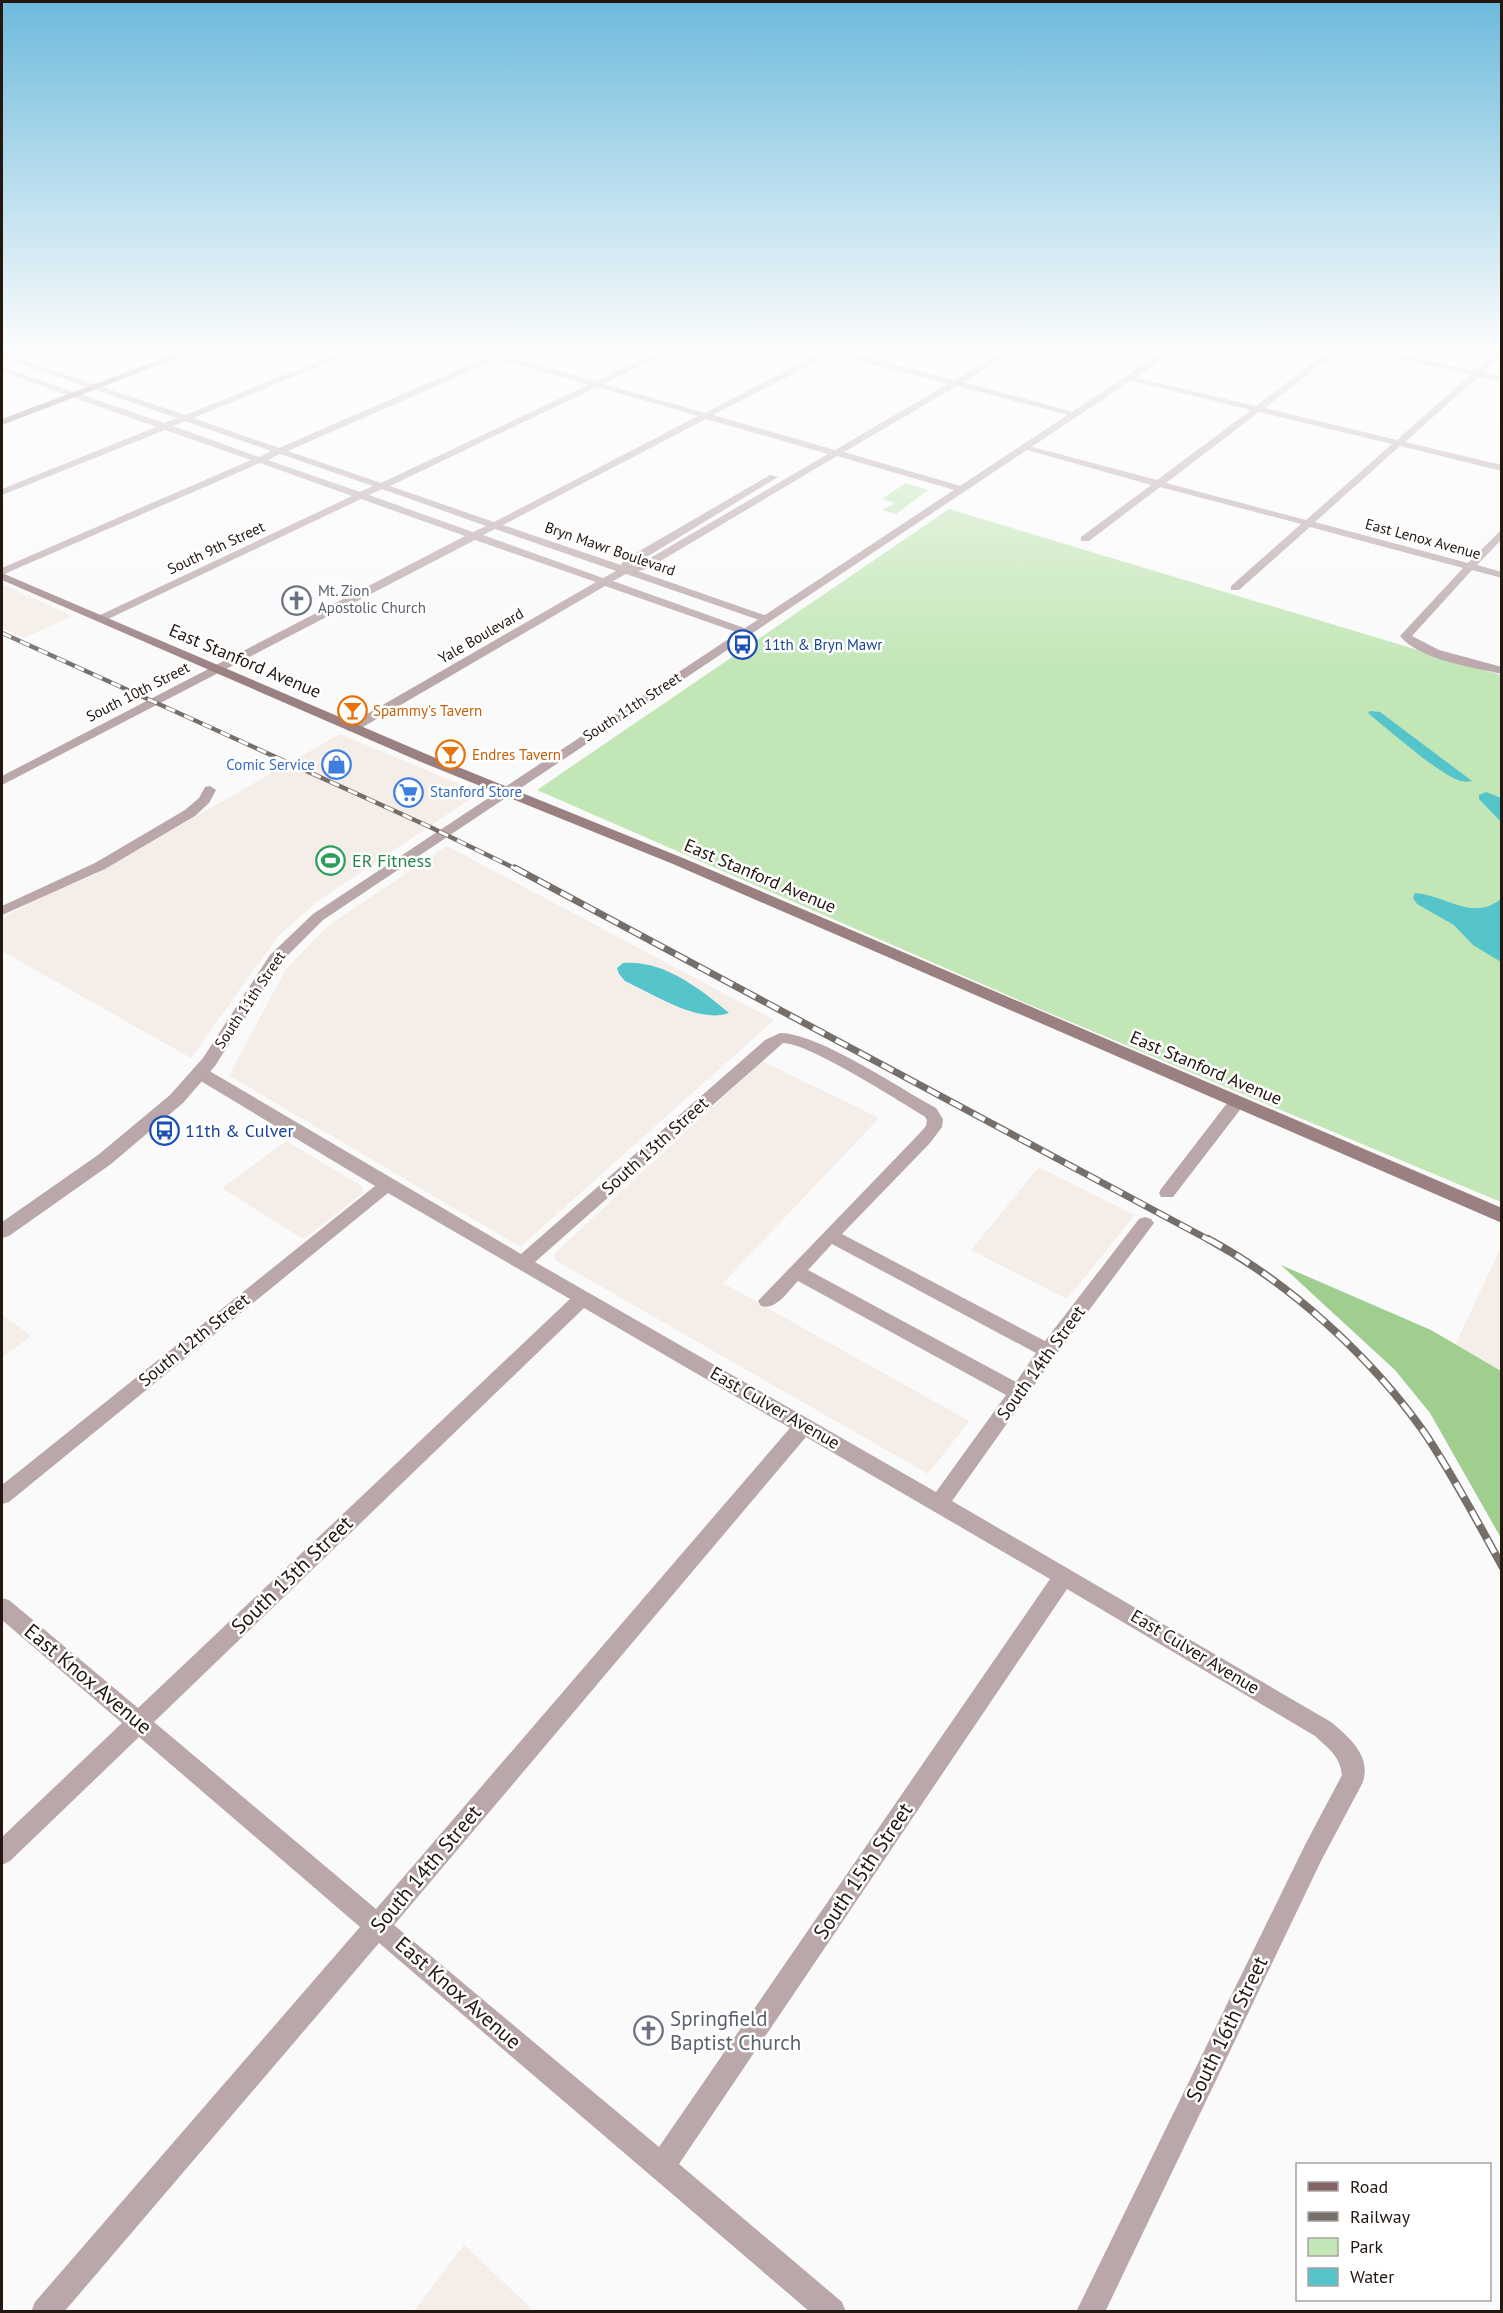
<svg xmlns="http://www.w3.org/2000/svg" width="1503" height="2313" font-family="'PT Sans',sans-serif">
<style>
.built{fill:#f5ede7}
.green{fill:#c2e6b6}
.forest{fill:#9fce8f}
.water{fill:#55c4cb}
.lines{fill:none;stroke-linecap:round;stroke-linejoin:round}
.minor{fill:#baa7a9;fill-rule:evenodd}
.tertiary{fill:#baa7a9;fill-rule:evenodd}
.secondary{fill:#9b8082;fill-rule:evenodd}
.primary{fill:#836366;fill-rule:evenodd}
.rail-far2-casing{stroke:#756e69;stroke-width:4.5}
.rail-far1-casing{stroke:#756e69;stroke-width:7}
.rail-casing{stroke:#756e69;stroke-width:8}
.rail-far2{stroke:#fff;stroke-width:3;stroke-dasharray:10;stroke-linecap:butt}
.rail-far1{stroke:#fff;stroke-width:4.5;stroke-dasharray:13;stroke-linecap:butt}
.rail{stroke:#fff;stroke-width:5;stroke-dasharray:16;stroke-linecap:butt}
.labels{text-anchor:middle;stroke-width:5;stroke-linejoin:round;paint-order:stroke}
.far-street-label{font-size:15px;fill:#23170f;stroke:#fff}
.far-worship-label{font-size:15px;fill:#5b616d;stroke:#fff;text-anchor:start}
.far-transit-label{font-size:15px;fill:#164399;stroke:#fff;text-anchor:start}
.far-food-label{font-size:15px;fill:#c56008;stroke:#fff;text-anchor:start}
.far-shop-label{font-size:15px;fill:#366cbe;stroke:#fff;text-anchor:end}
.street-label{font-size:18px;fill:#23170f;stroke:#fff}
.leisure-label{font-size:18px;fill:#27864d;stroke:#fff;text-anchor:start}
.transit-label{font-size:18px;fill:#164399;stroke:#fff;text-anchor:start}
.near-street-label{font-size:21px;fill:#23170f;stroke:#fff}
.near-worship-label{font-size:21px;fill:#5b616d;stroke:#fff;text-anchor:start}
</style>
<rect width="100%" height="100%" fill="#fafafa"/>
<!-- built -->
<path class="built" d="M2 584 73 616 24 638 2 628Z
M340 734 469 788 472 791 470 799 318 901 278 936 191 1058 2 951V919L37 898 92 876Z
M447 846 774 1020 520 1247 230 1076 234 1066 286 969 329 925Z
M762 1061 879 1118 723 1283 969 1421 928 1474 555 1260V1253Z
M286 1141 362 1186 363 1193 303 1239 222 1188Z
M1039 1167 1135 1215 1067 1299 971 1250Z
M1501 1247V1408L1450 1356Z
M2 1314 31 1336 2 1358Z
M464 2245 534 2311H414Z"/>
<!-- green -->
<path class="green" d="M906 483 928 490 896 514 882 510 895 503 882 499Z
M949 509 1501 675V1202L1030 1005 537 790Z"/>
<!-- forest -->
<path class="forest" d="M1281 1265 1431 1330 1501 1371V1538L1430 1413 1395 1370Z"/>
<!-- water -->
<path class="water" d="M1370 711 1380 712 1472 781C1467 782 1463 782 1458 780 1435 771 1389 730 1368 713Z
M1486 792 1501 798V822L1479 799V795Z
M1415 893C1446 895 1472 922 1501 899V962L1473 945 1454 925 1417 904 1413 898Z
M623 963C664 960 699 988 729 1013 699 1024 653 994 625 981L619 974 617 968Z"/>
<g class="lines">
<!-- minor -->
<path class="minor" d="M349 349H361L193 418 279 448 490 356 469 349C477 349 492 354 499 353 506 351 510 349 518 349L506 356 595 381 664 349H675L604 384 705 413 823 351 820 349H838L954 380 1007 349H1017L963 382 1081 414 1076 417 957 386 844 452 964 487V491H958L837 456 647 569 638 571 770 617V621H762L626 574 613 581 750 630V634H742L605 586 356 731H348V725L596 582 475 540 2 785V776L465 536 361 499 104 621H96V617L352 496 260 463 2 575V568L251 460 165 430 2 495V489L156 427 2 372V367L164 423 177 418 2 358V353L185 415ZM832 354 948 384 835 450 713 415ZM498 359 588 385 381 483 288 451ZM597 387 698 416 494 522 390 486ZM706 419 828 454 640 564 632 566 778 477 770 475 624 560 621 565 503 525ZM185 421 271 451 259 457 173 426ZM280 454 373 486 360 492 268 460ZM382 489 486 526 473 532 369 495ZM495 529 616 571 603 578 483 535Z
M1331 349H1341L1265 408 1397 440 1470 375 1358 349H1375L1475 371 1502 349V356L1483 372 1502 376V382L1478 377 1405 442 1502 465V471L1400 446 1315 522 1468 563 1502 529V539L1477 565 1502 572V578L1472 570 1412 636 1439 650 1502 667V674C1473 667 1419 660 1400 636L1463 568 1310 527 1239 590H1231V586L1301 524 1160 487 1089 541H1081V537L1151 485 1020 448 1025 445 1157 480 1251 410 1128 380V376L1256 406ZM1259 412 1392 444 1306 520 1166 483Z
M210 786 216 790 209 803 195 816 105 869 2 915V906L95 863 185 810 199 798 205 787Z
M780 1033C818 1033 899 1088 936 1108L943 1119 942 1127 930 1143 842 1234 1045 1341 1139 1219 1145 1217 1151 1219 1154 1223 1151 1227 1055 1356 952 1501 1331 1722C1349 1737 1373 1757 1362 1784L1321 1861 1105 2312H1076L1305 1845 1342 1775C1340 1756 1329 1749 1315 1736L1067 1589 679 2164 842 2302 846 2312H810L379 1943 64 2312H31L35 2302 360 1927 139 1737 10 1861 2 1865V1837L122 1723 2 1620V1598L9 1600 138 1708 570 1299 388 1193 9 1502 2 1504V1485L375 1186 194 1077 192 1073 194 1069H206L521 1254 765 1040ZM783 1043C809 1043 897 1100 924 1116L927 1120 926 1126 918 1135 758 1301 761 1306C776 1311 788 1291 798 1281L1006 1395 936 1492 535 1262ZM832 1244 1036 1353 1016 1382 808 1270ZM584 1308 790 1428 376 1909 154 1722ZM806 1437 1050 1579 659 2147 394 1925Z
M1237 1097 1243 1098 1245 1102 1243 1106 1173 1197H1161L1159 1193 1161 1189 1231 1098Z"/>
<!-- tertiary -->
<path class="tertiary" d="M1167 349H1178L323 920 282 961 215 1066 183 1103 111 1164 9 1236 2 1238V1222L98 1155 170 1095 203 1058 270 955 313 914Z"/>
<!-- secondary -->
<path class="secondary" d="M2 573 431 756 683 858 1502 1208V1223L673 864 421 762 2 580Z"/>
<!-- primary -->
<path class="primary" d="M9 349H22L2 358V352Z
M188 349H201L2 425V419Z"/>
<defs>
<path id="rail-far2" d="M2 633 430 827 518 870"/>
<path id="rail-far1" d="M515 868 1211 1241"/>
<path id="rail" d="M1208 1239C1290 1283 1371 1357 1424 1432 1453 1475 1477 1521 1502 1566"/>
</defs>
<!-- rail-far2 casing -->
<use href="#rail-far2" class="rail-far2-casing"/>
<!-- rail-far1 casing -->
<use href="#rail-far1" class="rail-far1-casing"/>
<!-- rail casing -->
<use href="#rail" class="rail-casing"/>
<!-- rail-far2 -->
<use href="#rail-far2" class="rail-far2"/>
<!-- rail-far1 -->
<use href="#rail-far1" class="rail-far1"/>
<!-- rail -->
<use href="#rail" class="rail"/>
</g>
<!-- sky -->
<linearGradient id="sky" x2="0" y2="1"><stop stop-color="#6dbadc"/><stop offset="0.52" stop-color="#fdfdfd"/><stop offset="1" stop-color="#fdfdfd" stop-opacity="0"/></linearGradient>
<rect width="1503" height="673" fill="url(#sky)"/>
<!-- icons -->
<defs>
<symbol id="church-ring" viewBox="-11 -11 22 22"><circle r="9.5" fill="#fff" stroke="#6b7280" stroke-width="1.5"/><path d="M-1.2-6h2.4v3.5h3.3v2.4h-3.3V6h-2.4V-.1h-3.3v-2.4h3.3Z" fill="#6b7280"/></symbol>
<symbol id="bus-ring" viewBox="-11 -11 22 22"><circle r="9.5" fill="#fff" stroke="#1a4fb4" stroke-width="1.5"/><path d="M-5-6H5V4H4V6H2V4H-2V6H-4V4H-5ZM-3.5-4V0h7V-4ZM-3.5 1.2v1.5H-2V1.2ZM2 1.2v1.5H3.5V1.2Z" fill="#1a4fb4"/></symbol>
<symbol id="bar-ring" viewBox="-11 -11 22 22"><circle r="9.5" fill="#fff" stroke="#e8710a" stroke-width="1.5"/><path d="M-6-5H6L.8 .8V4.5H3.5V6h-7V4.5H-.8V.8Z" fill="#e8710a"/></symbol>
<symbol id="shop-ring" viewBox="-11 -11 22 22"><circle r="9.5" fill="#fff" stroke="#3f7fe0" stroke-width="1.5"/><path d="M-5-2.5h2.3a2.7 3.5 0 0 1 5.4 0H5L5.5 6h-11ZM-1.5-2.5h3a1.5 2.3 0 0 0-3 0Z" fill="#3f7fe0"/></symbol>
<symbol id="supermarket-ring" viewBox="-11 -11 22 22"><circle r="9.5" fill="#fff" stroke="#3f7fe0" stroke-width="1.5"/><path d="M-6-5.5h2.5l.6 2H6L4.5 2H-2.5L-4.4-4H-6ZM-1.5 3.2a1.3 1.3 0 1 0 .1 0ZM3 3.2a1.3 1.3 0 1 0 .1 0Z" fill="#3f7fe0"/></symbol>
<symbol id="stadium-ring" viewBox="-11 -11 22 22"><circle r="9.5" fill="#fff" stroke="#2e9e5b" stroke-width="1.5"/><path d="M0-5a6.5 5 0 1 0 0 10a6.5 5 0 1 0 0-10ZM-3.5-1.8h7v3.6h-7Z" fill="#2e9e5b"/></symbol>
</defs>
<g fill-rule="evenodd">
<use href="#church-ring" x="280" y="584" width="33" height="33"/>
<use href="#bus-ring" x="726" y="628" width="33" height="33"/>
<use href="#bar-ring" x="336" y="694" width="33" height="33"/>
<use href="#bar-ring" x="434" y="738" width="33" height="33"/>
<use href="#shop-ring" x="320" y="748" width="33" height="33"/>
<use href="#supermarket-ring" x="392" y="776" width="33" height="33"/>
<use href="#stadium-ring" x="314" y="844" width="33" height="33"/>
<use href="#bus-ring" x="148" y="1114" width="33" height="33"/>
<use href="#church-ring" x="632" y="2014" width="33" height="33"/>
</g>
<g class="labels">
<!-- far-street labels -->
<g class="far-street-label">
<text transform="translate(1423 539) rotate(15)" y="5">East Lenox Avenue</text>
<text transform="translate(216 548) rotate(-25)" y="5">South 9th Street</text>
<text transform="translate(610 549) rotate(19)" y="5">Bryn Mawr Boulevard</text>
<text transform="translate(481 636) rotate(-30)" y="5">Yale Boulevard</text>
<text transform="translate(138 692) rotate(-27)" y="5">South 10th Street</text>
<text transform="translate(632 707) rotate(-33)" y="5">South 11th Street</text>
<text transform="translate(250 1000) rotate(-56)" y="5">South 11th Street</text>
</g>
<!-- far-worship labels -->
<g class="far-worship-label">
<text x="318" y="596">Mt. Zion<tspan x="318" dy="17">Apostolic Church</tspan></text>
</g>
<!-- far-transit labels -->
<g class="far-transit-label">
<text x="764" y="650">11th &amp; Bryn Mawr</text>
</g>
<!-- far-food labels -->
<g class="far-food-label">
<text x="373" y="716">Spammy's Tavern</text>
<text x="472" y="760">Endres Tavern</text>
</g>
<!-- far-shop labels -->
<g class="far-shop-label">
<text x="315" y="770">Comic Service</text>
<text x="430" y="797" text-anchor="start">Stanford Store</text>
</g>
<!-- street labels -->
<g class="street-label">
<text transform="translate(245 661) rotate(23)" y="6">East Stanford Avenue</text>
<text transform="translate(760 876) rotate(23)" y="6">East Stanford Avenue</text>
<text transform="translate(1206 1068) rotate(23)" y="6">East Stanford Avenue</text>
<text transform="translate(655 1146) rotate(-42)" y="6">South 13th Street</text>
<text transform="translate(194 1340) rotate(-39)" y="6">South 12th Street</text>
<text transform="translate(1041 1363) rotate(-54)" y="6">South 14th Street</text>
<text transform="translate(775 1408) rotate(30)" y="6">East Culver Avenue</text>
<text transform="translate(1195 1652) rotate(31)" y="6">East Culver Avenue</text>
</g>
<!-- leisure labels -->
<g class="leisure-label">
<text x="352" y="867">ER Fitness</text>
</g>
<!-- transit labels -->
<g class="transit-label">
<text x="185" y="1137">11th &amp; Culver</text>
</g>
<!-- near-street labels -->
<g class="near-street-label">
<text transform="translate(292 1575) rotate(-44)" y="7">South 13th Street</text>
<text transform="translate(88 1679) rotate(40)" y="7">East Knox Avenue</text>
<text transform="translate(426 1869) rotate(-50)" y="7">South 14th Street</text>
<text transform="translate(863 1871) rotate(-56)" y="7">South 15th Street</text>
<text transform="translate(458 1993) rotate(41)" y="7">East Knox Avenue</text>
<text transform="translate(1227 2029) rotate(-64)" y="7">South 16th Street</text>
</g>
<!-- near-worship labels -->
<g class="near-worship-label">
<text x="670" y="2026">Springfield<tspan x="670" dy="24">Baptist Church</tspan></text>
</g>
</g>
<!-- border -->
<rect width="1503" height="2313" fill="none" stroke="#23170f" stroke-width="6"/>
<!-- legend -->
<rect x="1296" y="2163" width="195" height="138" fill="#ffffff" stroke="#a7a29f" stroke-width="1.5"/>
<rect x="1308" y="2182" width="30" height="9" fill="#836366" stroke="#a7a29f" stroke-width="1.5"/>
<text x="1350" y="2193" font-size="18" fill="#23170f">Road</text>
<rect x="1308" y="2212" width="30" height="9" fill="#756e69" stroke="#a7a29f" stroke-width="1.5"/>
<text x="1350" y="2223" font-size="18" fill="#23170f">Railway</text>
<rect x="1308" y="2238" width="30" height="18" fill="#c2e6b6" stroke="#a7a29f" stroke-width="1.5"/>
<text x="1350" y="2253" font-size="18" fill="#23170f">Park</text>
<rect x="1308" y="2268" width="30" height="18" fill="#55c4cb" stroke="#a7a29f" stroke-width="1.5"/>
<text x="1350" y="2283" font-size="18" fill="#23170f">Water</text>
</svg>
